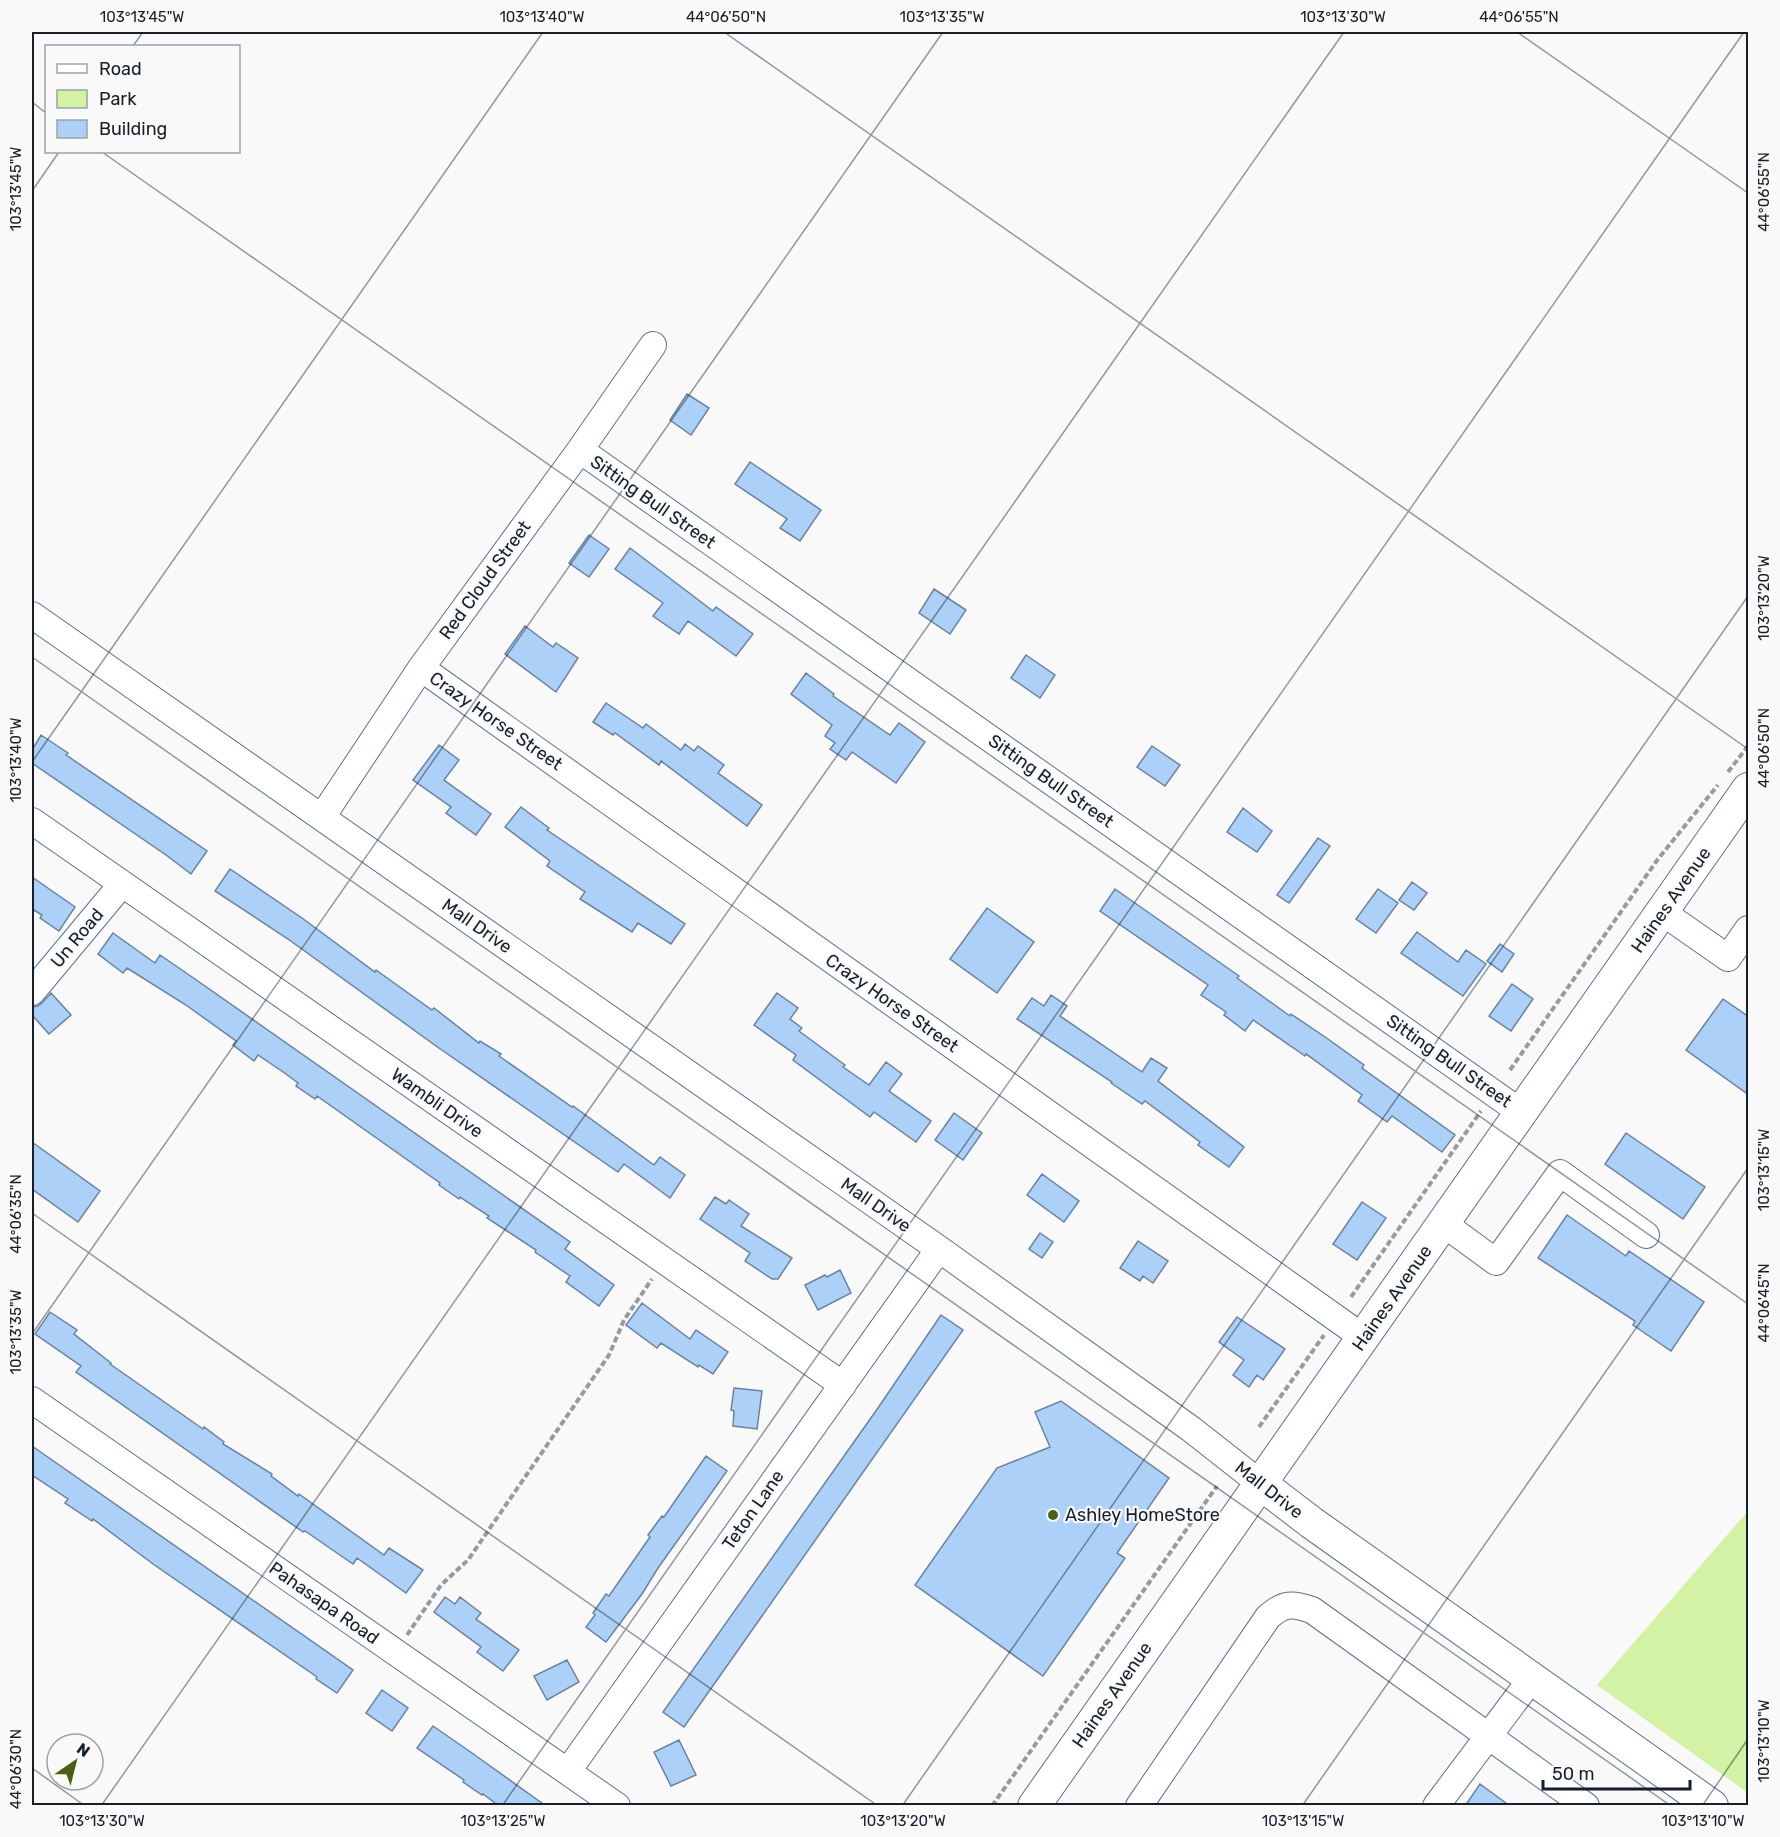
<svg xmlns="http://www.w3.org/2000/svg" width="1780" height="1837" font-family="Rubik,sans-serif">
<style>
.green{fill:#d3f2a5}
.building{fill:#add0f9;stroke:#6b829d;stroke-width:1.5}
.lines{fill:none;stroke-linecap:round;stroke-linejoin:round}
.minor-casing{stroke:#5c728d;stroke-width:28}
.major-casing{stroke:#5c728d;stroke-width:34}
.path{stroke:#979b9f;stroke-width:4;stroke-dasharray:6 3;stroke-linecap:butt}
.minor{stroke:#fff;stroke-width:26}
.major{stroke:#fff;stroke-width:32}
.ticks{fill:none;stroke:#161f2a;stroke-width:1.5;stroke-opacity:0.45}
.poi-dot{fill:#496211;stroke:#f9f9f9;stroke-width:2}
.labels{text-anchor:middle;stroke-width:4.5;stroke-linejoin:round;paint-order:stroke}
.street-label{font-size:18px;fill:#161f2a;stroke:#f9f9f9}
.poi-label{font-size:18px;fill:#161f2a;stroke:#f9f9f9;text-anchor:start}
.neatline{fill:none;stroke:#161f2a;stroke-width:2}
.ticks-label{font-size:15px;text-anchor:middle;fill:#161f2a}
</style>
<rect width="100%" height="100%" fill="#f9f9f9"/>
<!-- green -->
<path class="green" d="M1748 1511V1793L1597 1685Z"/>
<!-- building -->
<path class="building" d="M687 394 709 408 691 435 670 420Z
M750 462 821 510 800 541 780 528 787 519 735 484Z
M589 535 609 549 589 577 569 563Z
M630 548 713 611 716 607 753 634 736 656 688 621 679 634 653 616 663 603 615 569Z
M934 589 966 610 950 634 919 613Z
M525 626 553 647 556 643 578 658 556 692 505 654Z
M1026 655 1055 675 1040 698 1011 678Z
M806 673 834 694 833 696 890 735 899 723 925 742 896 783 852 752 846 760 830 749 835 743 825 736 832 725 791 694Z
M606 703 643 728 646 724 681 750 685 744 694 751 698 746 724 765 718 773 762 805 747 826 661 761 659 765 615 733 613 735 593 722Z
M41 735 68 753 66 755 207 851 191 874 166 855 32 763V750Z
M439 745 459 760 444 780 491 814 476 835 446 813 451 807 413 780Z
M1152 746 1180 765 1165 786 1137 767Z
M521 807 549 828 547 830 685 924 671 944 638 923 632 932 580 899 585 892 547 866 550 861 505 827Z
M1243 808 1272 831 1257 852 1227 832Z
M1318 838 1330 846 1289 903 1277 895Z
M230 869 302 918 375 972 376 970 432 1010 434 1008 479 1043 480 1041 501 1054 499 1056 572 1107 573 1106 654 1165 660 1157 685 1175 670 1198 624 1164 618 1172 436 1046 288 939 215 891Z
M32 877 75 907 59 931 40 918 42 915 32 909Z
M1412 882 1427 893 1414 910 1399 900Z
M1115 889 1239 976 1237 978 1290 1016 1291 1014 1328 1039 1364 1065 1362 1068 1455 1135 1442 1152 1392 1116 1387 1122 1358 1101 1362 1095 1306 1054 1305 1056 1253 1020 1245 1031 1224 1015 1226 1012 1201 995 1208 985 1100 911Z
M1378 889 1398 903 1376 933 1356 919Z
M987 908 1034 942 997 993 950 959Z
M1417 932 1458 962 1466 950 1486 964 1463 996 1401 953Z
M113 933 155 963 160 955 195 979 570 1242 565 1249 614 1285 599 1306 566 1282 570 1276 535 1252 536 1250 487 1218 489 1216 460 1197 459 1199 439 1185 440 1183 317 1096 315 1099 296 1086 298 1083 286 1074 258 1055 254 1061 233 1045 236 1041 186 1005 127 968 123 973 98 954Z
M1500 944 1514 954 1502 972 1487 961Z
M1512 984 1533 999 1511 1031 1489 1016Z
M51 993 71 1015 49 1034 32 1015V1007L38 1006 43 1002Z
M777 993 798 1008 790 1019 802 1028 799 1031 845 1065 843 1067 869 1085 886 1062 902 1074 889 1091 931 1121 916 1142 874 1112 870 1117 793 1060 796 1055 754 1025Z
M1051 995 1067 1006 1060 1016 1142 1072 1151 1058 1167 1068 1158 1081 1244 1147 1229 1167 1198 1145 1200 1142 1145 1101 1142 1104 1111 1083 1112 1082 1017 1019 1032 998 1044 1006Z
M1723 999 1749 1017V1095L1686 1050Z
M954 1113 982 1133 963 1160 935 1140Z
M1626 1133 1705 1187 1683 1219 1605 1164Z
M32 1142 100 1191 78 1222 32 1189Z
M1042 1174 1079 1201 1064 1222 1027 1195Z
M715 1197 726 1204 729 1200 749 1214 741 1226 792 1258 778 1279H772L745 1261 750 1253 700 1219Z
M1362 1202 1386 1218 1357 1260 1333 1244Z
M1567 1215 1626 1256 1629 1251 1704 1302 1671 1351 1633 1325 1635 1321 1538 1258Z
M1040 1233 1053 1242 1042 1258 1029 1249Z
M1138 1241 1168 1261 1153 1283 1143 1276 1140 1281 1120 1268Z
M840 1270 851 1293 818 1310 805 1285 825 1275 827 1277Z
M642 1303 690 1339 696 1330 728 1352 713 1374 699 1365 698 1367 661 1343 657 1348 626 1325Z
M50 1312 77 1330 74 1334 111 1363 110 1364 203 1429 204 1427 224 1442 223 1444 272 1474 271 1476 298 1496 299 1494 384 1555 389 1548 423 1570 406 1593 357 1558 353 1564 305 1531 303 1532 76 1372 81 1366 35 1334Z
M941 1315 963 1330 684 1727 663 1712 878 1408Z
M1237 1317 1285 1349 1263 1380 1257 1375 1249 1387 1233 1375 1244 1360 1219 1342Z
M734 1388 762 1391 757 1429 733 1426 734 1411 731 1410Z
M1061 1401 1169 1478 1117 1553 1125 1558 1043 1676 915 1585 997 1468 1050 1447 1035 1412Z
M32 1446 353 1670 337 1693 316 1679 317 1677 153 1564 93 1519 92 1521 65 1503 68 1499 32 1475Z
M706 1456 727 1471 658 1568 642 1594 606 1642 586 1627 595 1615 593 1613 606 1594 609 1596 650 1537 648 1535 662 1516 664 1517Z
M445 1597 455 1604 460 1597 481 1613 476 1619 519 1650 503 1671 477 1652 481 1647 434 1612Z
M567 1660 579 1682 547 1700 534 1676Z
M382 1690 408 1708 392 1731 366 1713Z
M433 1726 472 1753 546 1806H499L483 1794 482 1795 463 1782 464 1780 417 1748Z
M679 1740 696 1775 671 1786 654 1752Z
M1480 1784 1510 1806H1465Z"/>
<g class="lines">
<defs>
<path id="minor" d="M580 450 1522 1113
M32 615 939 1249 1191 1429 1261 1484
M421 668 1364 1338
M322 817 421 668 580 450 653 345
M32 821 843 1385
M1662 912 1728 958 1748 929
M32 992 122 884
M1444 1224 1496 1262 1560 1173 1646 1235
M32 1400 617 1806
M568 1771 939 1249
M1139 1806 1268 1617C1284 1603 1292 1603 1312 1610L1586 1806
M1436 1806 1532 1678"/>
<path id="major" d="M1261 1484 1312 1523 1712 1806
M1034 1806 1748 789"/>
</defs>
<!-- minor casing -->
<use href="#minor" class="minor-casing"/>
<!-- major casing -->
<use href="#major" class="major-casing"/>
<!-- path -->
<path class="path" d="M1728 772 1748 746
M1510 1070 1658 859 1718 785
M1351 1297 1481 1111
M1259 1427 1324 1335
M407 1635 441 1585 468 1560 609 1355 624 1320 652 1279
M992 1806 1217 1486"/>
<!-- minor -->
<use href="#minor" class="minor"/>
<!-- major -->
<use href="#major" class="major"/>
</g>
<!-- ticks -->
<path class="ticks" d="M724 32 1748 749M1517 32 1748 193M133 46 143 32M32 102 46 113M102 152 1748 1304M32 191 59 152M32 657 1671 1806M32 762 543 32M32 1213 878 1806M32 1334 943 32M32 1768 85 1806M101 1806 1344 32M502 1806 1744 32M902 1806 1748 596M1302 1806 1748 1168M1702 1806 1748 1739"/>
<!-- markers -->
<circle class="poi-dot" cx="1053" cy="1515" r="6"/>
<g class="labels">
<!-- street labels -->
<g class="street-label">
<text transform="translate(653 502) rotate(35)" y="6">Sitting Bull Street</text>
<text transform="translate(485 580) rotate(-54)" y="6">Red Cloud Street</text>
<text transform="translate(496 721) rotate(35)" y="6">Crazy Horse Street</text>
<text transform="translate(1051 781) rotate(35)" y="6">Sitting Bull Street</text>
<text transform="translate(1671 900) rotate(-55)" y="6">Haines Avenue</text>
<text transform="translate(477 926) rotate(35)" y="6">Mall Drive</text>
<text transform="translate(77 938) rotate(-50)" y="6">Un Road</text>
<text transform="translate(892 1003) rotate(35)" y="6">Crazy Horse Street</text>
<text transform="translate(1449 1061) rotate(35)" y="6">Sitting Bull Street</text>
<text transform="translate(437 1103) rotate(35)" y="6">Wambli Drive</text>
<text transform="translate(876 1205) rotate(35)" y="6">Mall Drive</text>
<text transform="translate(1392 1298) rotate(-55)" y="6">Haines Avenue</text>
<text transform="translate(1269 1490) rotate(38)" y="6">Mall Drive</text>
<text transform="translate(753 1510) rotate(-55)" y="6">Teton Lane</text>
<text transform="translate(324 1603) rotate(35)" y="6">Pahasapa Road</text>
<text transform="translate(1112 1695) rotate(-55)" y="6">Haines Avenue</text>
</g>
<!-- poi labels -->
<g class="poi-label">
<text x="1065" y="1521">Ashley HomeStore</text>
</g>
</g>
<!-- border -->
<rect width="1780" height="1837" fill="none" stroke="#f9f9f9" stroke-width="66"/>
<!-- legend -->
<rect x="45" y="45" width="195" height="108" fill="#f9f9f9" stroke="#9ea2a6" stroke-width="1.5"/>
<rect x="57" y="64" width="30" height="9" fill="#ffffff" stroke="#9ea2a6" stroke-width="1.5"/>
<text x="99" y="75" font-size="18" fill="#161f2a">Road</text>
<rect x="57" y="90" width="30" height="18" fill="#d3f2a5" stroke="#9ea2a6" stroke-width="1.5"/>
<text x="99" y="105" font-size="18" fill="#161f2a">Park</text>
<rect x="57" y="120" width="30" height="18" fill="#add0f9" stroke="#9ea2a6" stroke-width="1.5"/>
<text x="99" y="135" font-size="18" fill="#161f2a">Building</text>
<!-- north arrow -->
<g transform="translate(75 1762) rotate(35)"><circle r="28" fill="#f9f9f9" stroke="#9ea2a6" stroke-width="1.5"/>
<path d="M0-4.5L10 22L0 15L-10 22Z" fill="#496211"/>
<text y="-9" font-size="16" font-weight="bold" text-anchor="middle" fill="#161f2a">N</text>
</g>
<!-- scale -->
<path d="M1543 1780v9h147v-9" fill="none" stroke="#161f2a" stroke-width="3"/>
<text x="1552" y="1780" font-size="18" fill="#161f2a" stroke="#f9f9f9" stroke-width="4.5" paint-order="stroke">50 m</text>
<rect x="33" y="33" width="1714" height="1771" class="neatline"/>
<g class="ticks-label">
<text x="142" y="22">103°13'45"W</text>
<text x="542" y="22">103°13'40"W</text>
<text x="726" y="22">44°06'50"N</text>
<text x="942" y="22">103°13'35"W</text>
<text x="1343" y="22">103°13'30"W</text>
<text x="1519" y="22">44°06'55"N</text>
<text transform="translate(16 189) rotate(-90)" y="5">103°13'45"W</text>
<text transform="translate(1764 192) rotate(-90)" y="5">44°06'55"N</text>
<text transform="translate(1764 598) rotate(-90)" y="5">103°13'20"W</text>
<text transform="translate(1764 748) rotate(-90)" y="5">44°06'50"N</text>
<text transform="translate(16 760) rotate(-90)" y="5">103°13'40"W</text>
<text transform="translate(1764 1170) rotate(-90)" y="5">103°13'15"W</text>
<text transform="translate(16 1214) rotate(-90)" y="5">44°06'35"N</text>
<text transform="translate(1764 1303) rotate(-90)" y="5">44°06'45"N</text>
<text transform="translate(16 1332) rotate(-90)" y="5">103°13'35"W</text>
<text transform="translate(1764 1741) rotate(-90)" y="5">103°13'10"W</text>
<text transform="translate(16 1769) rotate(-90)" y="5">44°06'30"N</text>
<text x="102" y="1826">103°13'30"W</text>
<text x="503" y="1826">103°13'25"W</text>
<text x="903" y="1826">103°13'20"W</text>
<text x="1303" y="1826">103°13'15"W</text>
<text x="1703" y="1826">103°13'10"W</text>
</g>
</svg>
